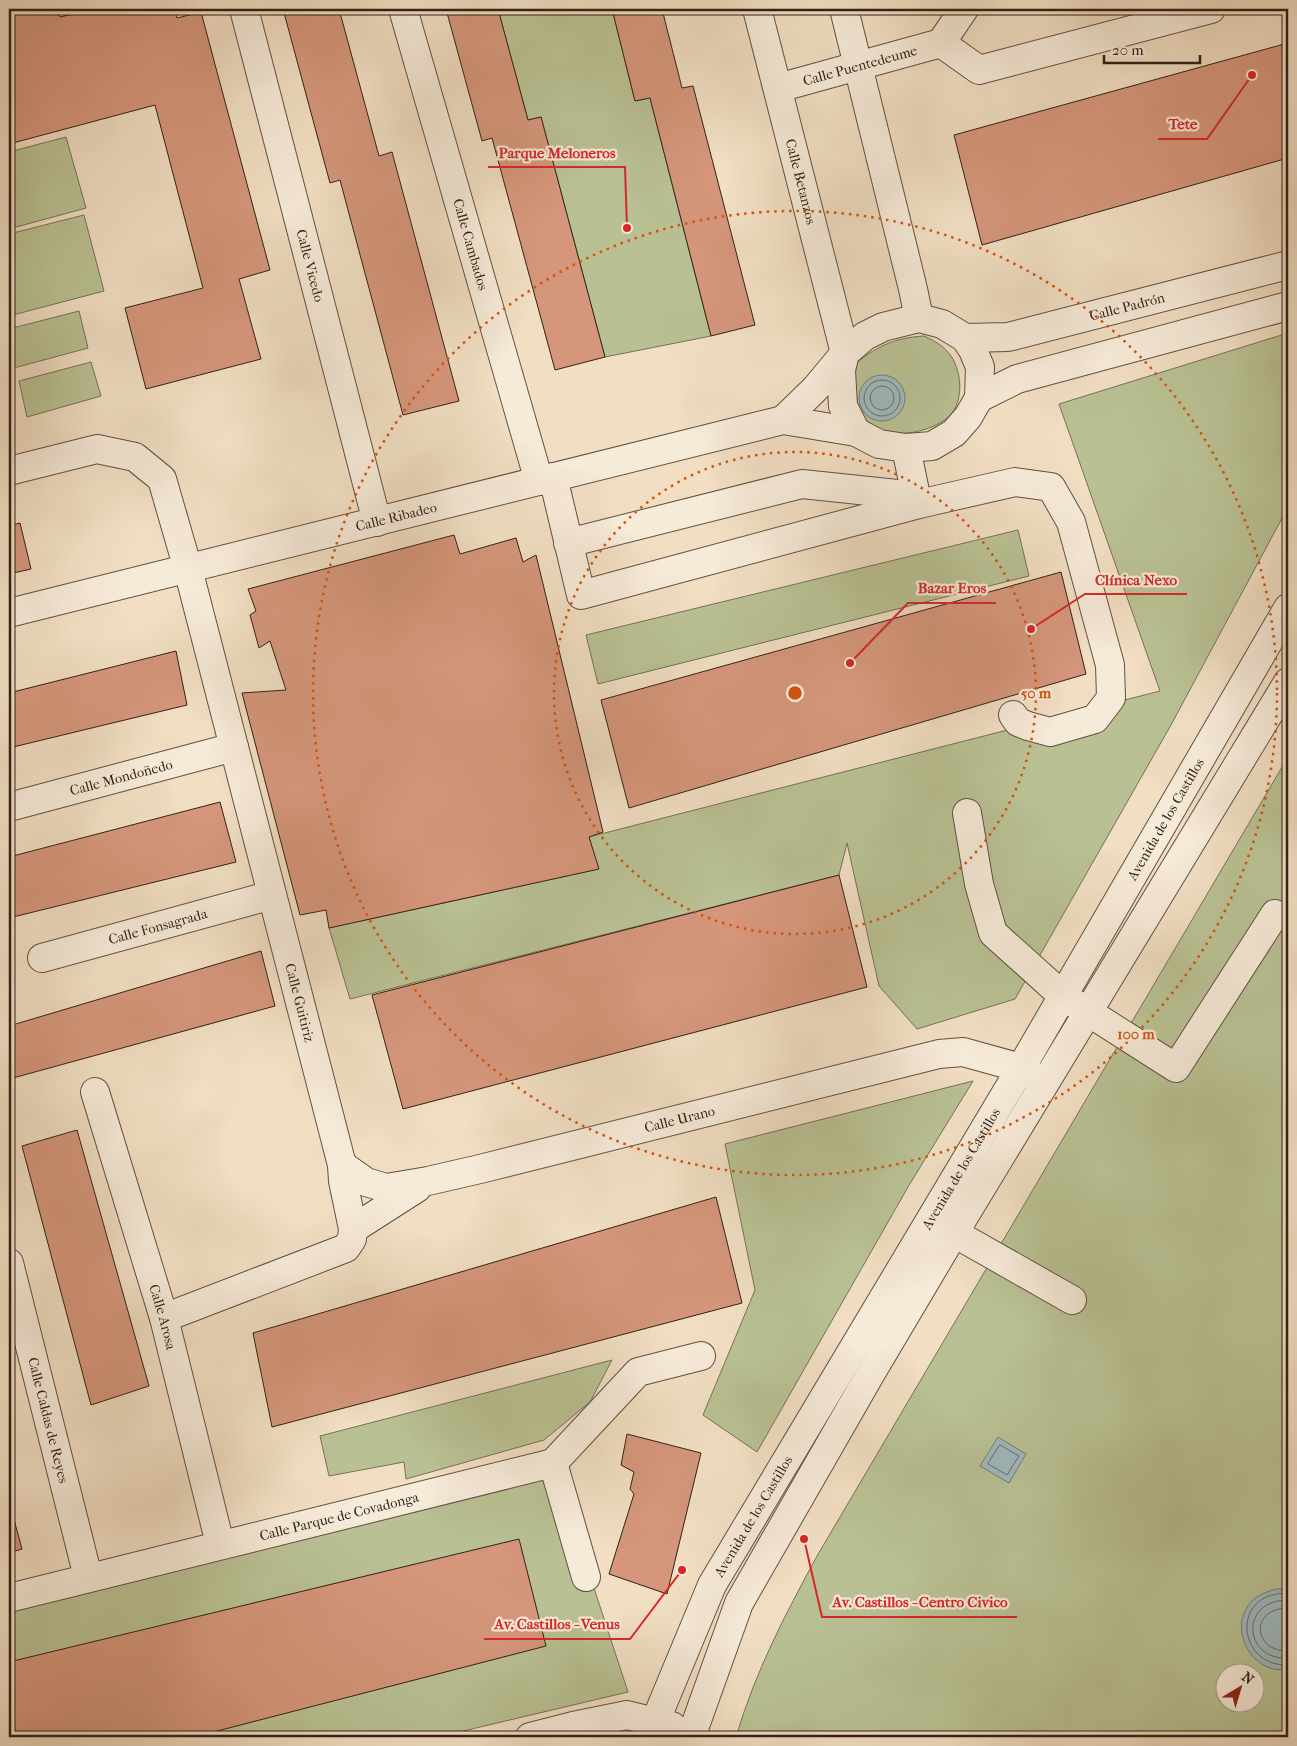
<svg xmlns="http://www.w3.org/2000/svg" width="1297" height="1746" font-family="'IM FELL French Canon',serif">
<style>
.green{fill:#b9c194;stroke:#757156;fill-rule:evenodd}
.water{fill:#9fb9be;stroke:#737c7b}
.lines{fill:none;stroke-linecap:round;stroke-linejoin:round}
.shore{stroke:#686d6a;stroke-width:1}
.building{fill:#d5967b;stroke:#312117}
.minor-casing{stroke:#615042;stroke-width:30}
.minor{stroke:#f6ead8;stroke-width:28}
.ring{fill:none;stroke:#d6530d;stroke-width:2.5;stroke-dasharray:2.5 5}
.labels{text-anchor:middle;stroke-width:4.5;stroke-linejoin:round;paint-order:stroke}
.street-label{font-size:14px;fill:#312117;stroke:#f6ead8}
.centre{fill:#d6530d;stroke:#f6ead8;stroke-width:2.5}
.ring-label{font-size:15px;text-anchor:middle;font-weight:bold;fill:#d6530d;stroke:#f6ead8;stroke-width:4.5;stroke-linejoin:round;paint-order:stroke}
.leader{fill:none;stroke:#d62828;stroke-width:2}
.callout-dot{fill:#d62828;stroke:#f6ead8;stroke-width:2}
.callout-label{font-size:15px;text-anchor:middle;font-weight:bold;fill:#d62828;stroke:#f6ead8;stroke-width:4.5;stroke-linejoin:round;paint-order:stroke}
</style>
<rect width="100%" height="100%" fill="#f1dec3"/>
<filter id="stains"><feTurbulence type="fractalNoise" baseFrequency=".004" numOctaves="4"/><feColorMatrix values="0 0 0 0 .2 0 0 0 0 .09 0 0 0 0 .02 0 0 0 .5 -.17"/></filter>
<radialGradient id="worn" r=".72"><stop offset=".6" stop-color="#630" stop-opacity="0"/><stop offset="1" stop-color="#630" stop-opacity=".3"/></radialGradient>
<!-- green -->
<path class="green" d="M498 9H612L635 101 650 98 711 336 605 357 541 117 528 120Z
M66 137 86 208 9 229V152Z
M84 215 104 291 9 316V234Z
M79 311 88 348 14 368 9 352V329Z
M1288 333V507L1171 725 1015 999 917 1029 879 986 847 843 839 875 350 999 329 928 598 869 589 837 1160 691 1059 404Z
M924 336C935 341 944 346 951 356 963 374 964 406 946 419 925 434 900 435 876 433L851 405V367C876 347 892 338 924 336Z
M91 362 101 396 27 417 19 381Z
M1018 530 1029 576 598 684 586 635Z
M1288 757V1737H736C756 1670 784 1617 817 1556ZM1224 1674H1254V1704H1224Z
M973 1081 908 1187 757 1452 703 1415 755 1290 725 1144Z
M612 1360 590 1402 544 1440 406 1479 404 1462 329 1476 320 1436Z
M553 1463 628 1692 438 1737H9V1599Z"/>
<!-- water -->
<path class="water" d="M859 398a23 23 0 1 1 46 0a23 23 0 1 1-46 0Z
M998 1437 1026 1454 1009 1483 980 1466Z
M1276 1589H1288V1669C1252 1676 1226 1627 1252 1601 1259 1594 1267 1592 1276 1589Z"/>
<g class="lines">
<!-- shore -->
<path class="shore" d="M864 398a18 18 0 1 1 36 0a18 18 0 1 1-36 0Z
M870 398a12 12 0 1 1 24 0a12 12 0 1 1-24 0Z
M1000 1445 1019 1456 1007 1475 988 1464Z
M1288 1594C1285 1594 1280 1593 1277 1594 1231 1601 1240 1667 1288 1665
M1288 1600C1238 1600 1244 1661 1288 1658
M1288 1608C1249 1608 1253 1652 1288 1651"/>
</g>
<!-- building -->
<path class="building" d="M15 9H57L60 17 93 9H174L177 18 201 12 270 270 239 279 261 359 146 389 125 308 203 288 155 105 9 144V10Z
M283 9H339L379 156 392 152 459 401 403 415 340 180 330 183Z
M446 9H498L528 120 541 117 605 357 555 370 492 138 482 141Z
M612 9H662L682 88 693 86 755 325 711 336 650 98 635 101Z
M1288 43V158L982 245 954 135Z
M20 523 31 569 9 574V526Z
M454 535 460 554 516 538 523 562 536 555 603 832 589 837 599 869 329 928 326 910 300 915 242 693 286 690 270 641 259 648 250 615 256 611 248 589Z
M1061 572 1086 674 629 808 601 700Z
M176 651 187 705 9 748V693Z
M220 802 236 862 9 918V857Z
M839 875 867 987 403 1109 372 995Z
M261 951 275 1006 13 1078 9 1063V1026Z
M77 1130 149 1386 91 1405 22 1146Z
M716 1197 742 1303 272 1427 253 1333Z
M627 1434 701 1453 667 1594 609 1574 634 1494 630 1489 634 1472 621 1465Z
M9 1501 22 1549 9 1553Z
M519 1539 546 1646 194 1737H9V1662Z"/>
<g class="lines">
<defs>
<g id="minor">
<path id="s1" d="M244 9 377 522"/>
<path id="s2" d="M403 9 539 481"/>
<path id="s3" d="M757 9 845 353 841 370 843 406 856 432 879 444 906 448 932 446 954 433 968 417 979 398 980 367 973 350 965 338 942 324 919 318 883 327 865 336 845 353 815 389 783 420"/>
<path d="M844 9 913 289 919 318"/>
<path d="M964 9 941 43 979 70 1211 9"/>
<path id="s4" d="M778 88 941 43"/>
<path id="s5" d="M965 338 1008 337 1288 265"/>
<path d="M979 398 1017 379 1288 306"/>
<path d="M906 448 916 496"/>
<path id="s6" d="M9 471 97 449 135 457 162 479 188 569 342 1165 343 1181 353 1229 352 1239 346 1248 164 1318"/>
<path d="M553 477 581 595 919 504 916 496 802 484 568 543"/>
<path d="M919 504 1015 482 1051 487 1071 522 1110 665 1111 698 1095 719 1050 732 1028 726 1018 722 1013 715"/>
<path id="s7" d="M9 613 783 420 856 432"/>
<path id="s8" d="M9 807 234 747"/>
<path d="M967 813 979 884 993 933 1063 996 1176 1068 1275 914"/>
<path id="s9" d="M42 958 272 895"/>
<path id="s10" d="M95 1092 164 1318 220 1544"/>
<path id="s11" d="M342 1165 366 1182 386 1188 428 1181 480 1169 939 1054 963 1052 1021 1068 1035 1077"/>
<path d="M353 1229 417 1188"/>
<path d="M954 1233 1072 1300"/>
<path id="s12" d="M9 1263 88 1577"/>
<path d="M553 1463 638 1372 701 1356"/>
<path id="s13" d="M9 1598 553 1463 586 1577"/>
<path d="M530 1737 573 1726 627 1715 672 1726"/>
<path id="s14" d="M651 1737 655 1722 712 1585 1021 1068 1288 608"/>
<path d="M691 1737 739 1603 871 1373 954 1233 1288 682"/>
</g>
</defs>
<!-- minor casing -->
<use href="#minor" class="minor-casing"/>
<!-- minor -->
<use href="#minor" class="minor"/>
</g>
<!-- distance rings -->
<g class="ring">
<circle cx="795" cy="693" r="241"/>
<circle cx="795" cy="693" r="482"/>
</g>
<g class="labels">
<!-- street labels -->
<g class="street-label">
<text dy="5" stroke="none"><textPath href="#s4" startOffset="85">Calle Puentedeume</textPath></text>
<text dy="5" stroke="none"><textPath href="#s3" startOffset="178">Calle Betanzos</textPath></text>
<text dy="5" stroke="none"><textPath href="#s2" startOffset="245">Calle Cambados</textPath></text>
<text dy="5" stroke="none"><textPath href="#s1" startOffset="265">Calle Vicedo</textPath></text>
<text dy="5" stroke="none"><textPath href="#s5" startOffset="166">Calle Padrón</textPath></text>
<text dy="5" stroke="none"><textPath href="#s7" startOffset="399">Calle Ribadeo</textPath></text>
<text dy="5" stroke="none"><textPath href="#s8" startOffset="116">Calle Mondoñedo</textPath></text>
<text dy="5" stroke="none"><textPath href="#s14" startOffset="1054">Avenida de los Castillos</textPath></text>
<text dy="5" stroke="none"><textPath href="#s9" startOffset="120">Calle Fonsagrada</textPath></text>
<text dy="5" stroke="none"><textPath href="#s6" startOffset="706">Calle Guitiriz</textPath></text>
<text dy="5" stroke="none"><textPath href="#s11" startOffset="352">Calle Urano</textPath></text>
<text dy="5" stroke="none"><textPath href="#s14" startOffset="649">Avenida de los Castillos</textPath></text>
<text dy="5" stroke="none"><textPath href="#s10" startOffset="235">Calle Arosa</textPath></text>
<text dy="5" stroke="none"><textPath href="#s12" startOffset="162">Calle Caldas de Reyes</textPath></text>
<text dy="5" stroke="none"><textPath href="#s13" startOffset="340">Calle Parque de Covadonga</textPath></text>
<text dy="5" stroke="none"><textPath href="#s14" startOffset="244">Avenida de los Castillos</textPath></text>
</g>
</g>
<circle cx="795" cy="693" r="8" class="centre"/>
<g class="ring-label">
<text x="1036" y="698">50 m</text>
<text x="1136" y="1039">100 m</text>
</g>
<!-- callouts -->
<path class="leader" d="M1252 75L1207 139H1158M627 228L625 167H488M1031 629L1085 594H1187M850 663L908 603H996M804 1539L822 1617H1017M682 1570L630 1639H484"/>
<g class="callout-dot">
<circle cx="1252" cy="75" r="5"/>
<circle cx="627" cy="228" r="5"/>
<circle cx="1031" cy="629" r="5"/>
<circle cx="850" cy="663" r="5"/>
<circle cx="804" cy="1539" r="5"/>
<circle cx="682" cy="1570" r="5"/>
</g>
<g class="callout-label">
<text x="1183" y="129">Tete</text>
<text x="557" y="158">Parque Meloneros</text>
<text x="1136" y="585">Clínica Nexo</text>
<text x="952" y="593">Bazar Eros</text>
<text x="920" y="1607">Av. Castillos - Centro Civico</text>
<text x="557" y="1629">Av. Castillos - Venus</text>
</g>
<!-- margin -->
<rect width="1297" height="1746" fill="none" stroke="#f1dec3" stroke-width="30"/>
<rect x="10" y="10" width="1277" height="1726" fill="none" stroke="#312117" stroke-width="2.5"/>
<rect x="15" y="15" width="1267" height="1716" fill="none" stroke="#312117"/>
<!-- north arrow -->
<g transform="translate(1240 1688) rotate(38)"><circle r="24" fill="#f6ead8" stroke="#a79a8b"/>
<path d="M0-4L9 19L0 12L-9 19Z" fill="#8f2418"/>
<text y="-8" font-size="14" font-weight="bold" text-anchor="middle" fill="#312117">N</text>
</g>
<!-- scale -->
<path d="M1104 55v8h96v-8" fill="none" stroke="#312117" stroke-width="2.5"/>
<text x="1112" y="55" font-size="15" fill="#312117" stroke="#f6ead8" stroke-width="4" paint-order="stroke">20 m</text>
<rect width="100%" height="100%" filter="url(#stains)"/>
<rect width="100%" height="100%" fill="url(#worn)"/>
</svg>
